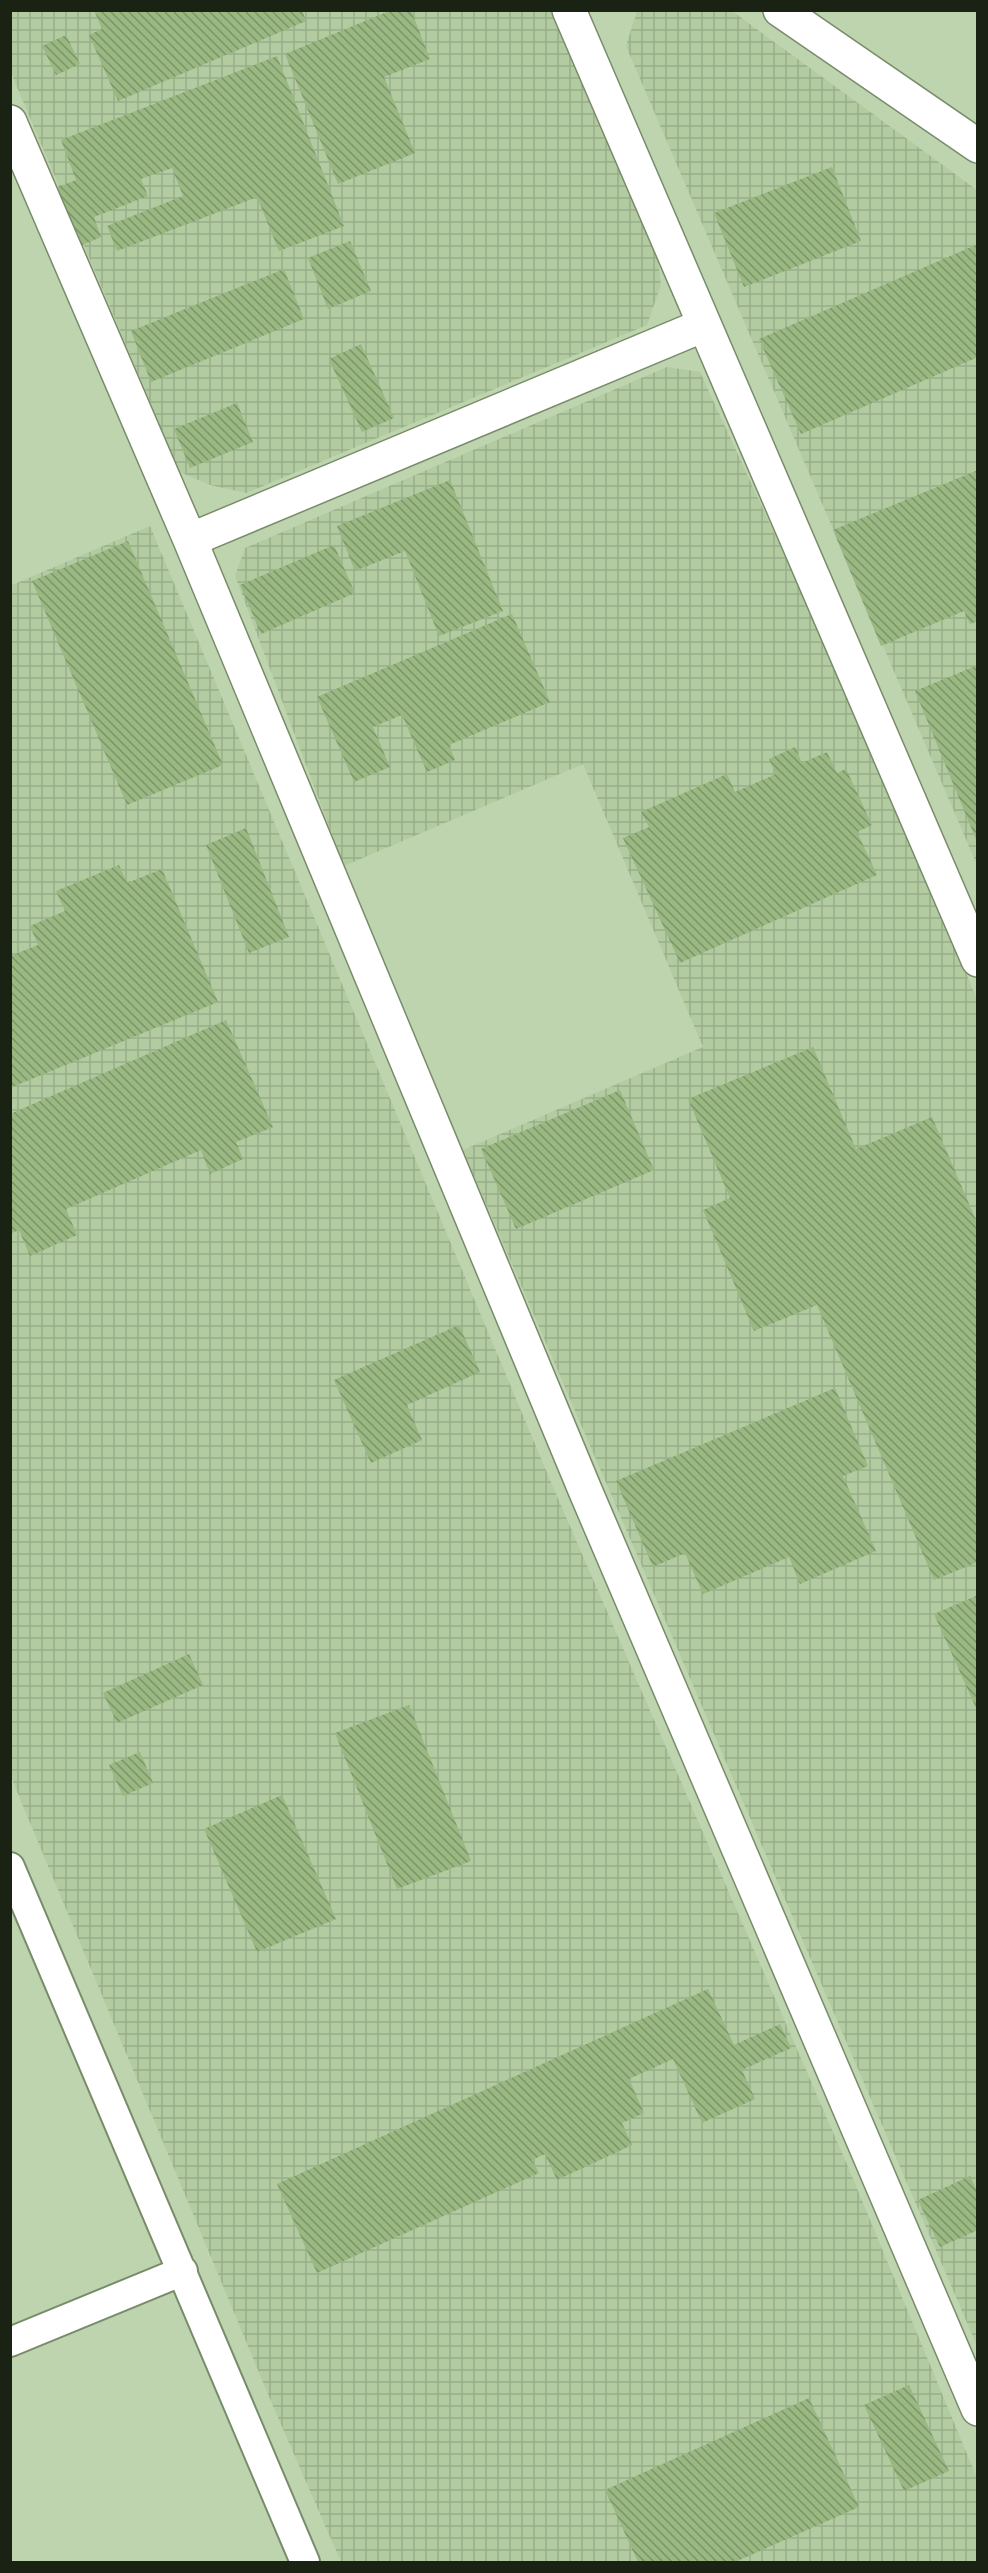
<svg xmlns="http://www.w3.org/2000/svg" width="988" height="2573" font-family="Mulish,sans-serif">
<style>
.industrial{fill:url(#industrial-grid)}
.building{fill:url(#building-back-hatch)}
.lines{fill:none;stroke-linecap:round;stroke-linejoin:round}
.minor-casing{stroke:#788c69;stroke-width:32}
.tertiary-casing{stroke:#788c69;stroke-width:36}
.minor{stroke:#fff;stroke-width:28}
.tertiary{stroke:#fff;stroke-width:33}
</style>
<defs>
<pattern id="industrial-grid" width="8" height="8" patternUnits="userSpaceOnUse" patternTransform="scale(1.5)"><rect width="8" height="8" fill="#b2cba0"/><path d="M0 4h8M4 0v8" fill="none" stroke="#98ae89"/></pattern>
<pattern id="building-back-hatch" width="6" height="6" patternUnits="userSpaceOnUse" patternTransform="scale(1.5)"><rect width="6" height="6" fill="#99b882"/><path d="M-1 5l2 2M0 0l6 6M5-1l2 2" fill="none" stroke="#7c9569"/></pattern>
</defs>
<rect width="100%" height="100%" fill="#bed4af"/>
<!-- industrial -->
<path class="industrial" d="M10 11H558L658 260 661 285 647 325 246 493 210 485 180 472 11 73Z
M637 11H732L977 190V865L626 46Z
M667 367 700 372 831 657 977 999V2346L463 1150 703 1047 583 764 344 866 235 576 245 548Z
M150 526 553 1487 846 2162 977 2478V2562H341L273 2406 11 1777 10 586Z"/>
<!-- building -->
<path class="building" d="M94 10H302L306 21 118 101 89 35 102 29Z
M392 10H411L430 59 384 77 415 153 338 184 285 54Z
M66 35 80 64 56 75 42 46Z
M277 56 344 226 279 251 257 197 117 251 107 226 183 196 172 168 141 179 148 196 94 217 101 237 78 247 55 188 76 180 61 140Z
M832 167 861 241 744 287 714 213Z
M350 241 371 291 328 309 308 258Z
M978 244V357L801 434 759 339Z
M284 269 304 319 151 382 131 331Z
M361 344 394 418 362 432 329 359Z
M237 403 253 442 190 468 174 429Z
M978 470V621L970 624 964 611 881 646 833 530Z
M450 480 503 611 439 636 405 551 355 571 337 526Z
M128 541 223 765 127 805 32 581Z
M334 545 355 593 261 634 240 585Z
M512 614 550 702 449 745 455 760 427 772 402 715 373 727 390 767 354 782 317 697Z
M978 665V842H977L915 691Z
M795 747 802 763 827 752 837 773 846 769 872 825 857 832 877 875 680 963 623 838 649 827 641 812 727 774 735 792 776 774 769 759Z
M246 828 289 937 249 953 206 845Z
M119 865 127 883 162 869 218 1002 10 1088V956L38 945 30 926 65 911 56 891Z
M226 1020 273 1127 236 1142 243 1159 210 1174 201 1150 66 1209 77 1235 30 1256 19 1230 10 1234V1114Z
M813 1047 856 1149 932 1117 978 1225V1562L934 1580 817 1305 754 1331 703 1210 730 1198 688 1099Z
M620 1090 654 1170 516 1229 481 1149Z
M459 1325 480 1372 407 1405 422 1440 371 1463 334 1380Z
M835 1388 868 1466 843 1476 876 1551 800 1584 789 1557 703 1594 685 1553 653 1567 616 1481Z
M978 1595V1708H976L934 1614Z
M189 1654 203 1685 117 1723 103 1693Z
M409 1705 471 1861 397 1889 335 1733Z
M140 1752 153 1783 123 1796 109 1765Z
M282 1795 336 1919 257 1952 204 1829Z
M708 1989 734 2045 780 2024 791 2048 742 2070 755 2099 702 2123 673 2059 629 2079 644 2113 622 2123 632 2145 557 2180 545 2154 532 2160 539 2173 317 2273 277 2184Z
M970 2176 978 2193V2230L940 2247 918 2200Z
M909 2385 949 2471 904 2491 864 2405Z
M809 2398 859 2507 735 2562H638L605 2490Z"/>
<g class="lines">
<defs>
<path id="minor" d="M10 1867 305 2562
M10 2342 183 2271"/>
<path id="tertiary" d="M569 10 978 960
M780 10 978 146
M10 122 190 540 585 1490 978 2409
M190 540 704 325"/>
</defs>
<!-- minor casing -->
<use href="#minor" class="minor-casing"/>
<!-- tertiary casing -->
<use href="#tertiary" class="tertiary-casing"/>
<!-- minor -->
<use href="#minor" class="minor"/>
<!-- tertiary -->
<use href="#tertiary" class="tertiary"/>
</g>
<!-- border -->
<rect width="988" height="2573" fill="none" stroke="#1a2214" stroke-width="24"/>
</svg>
